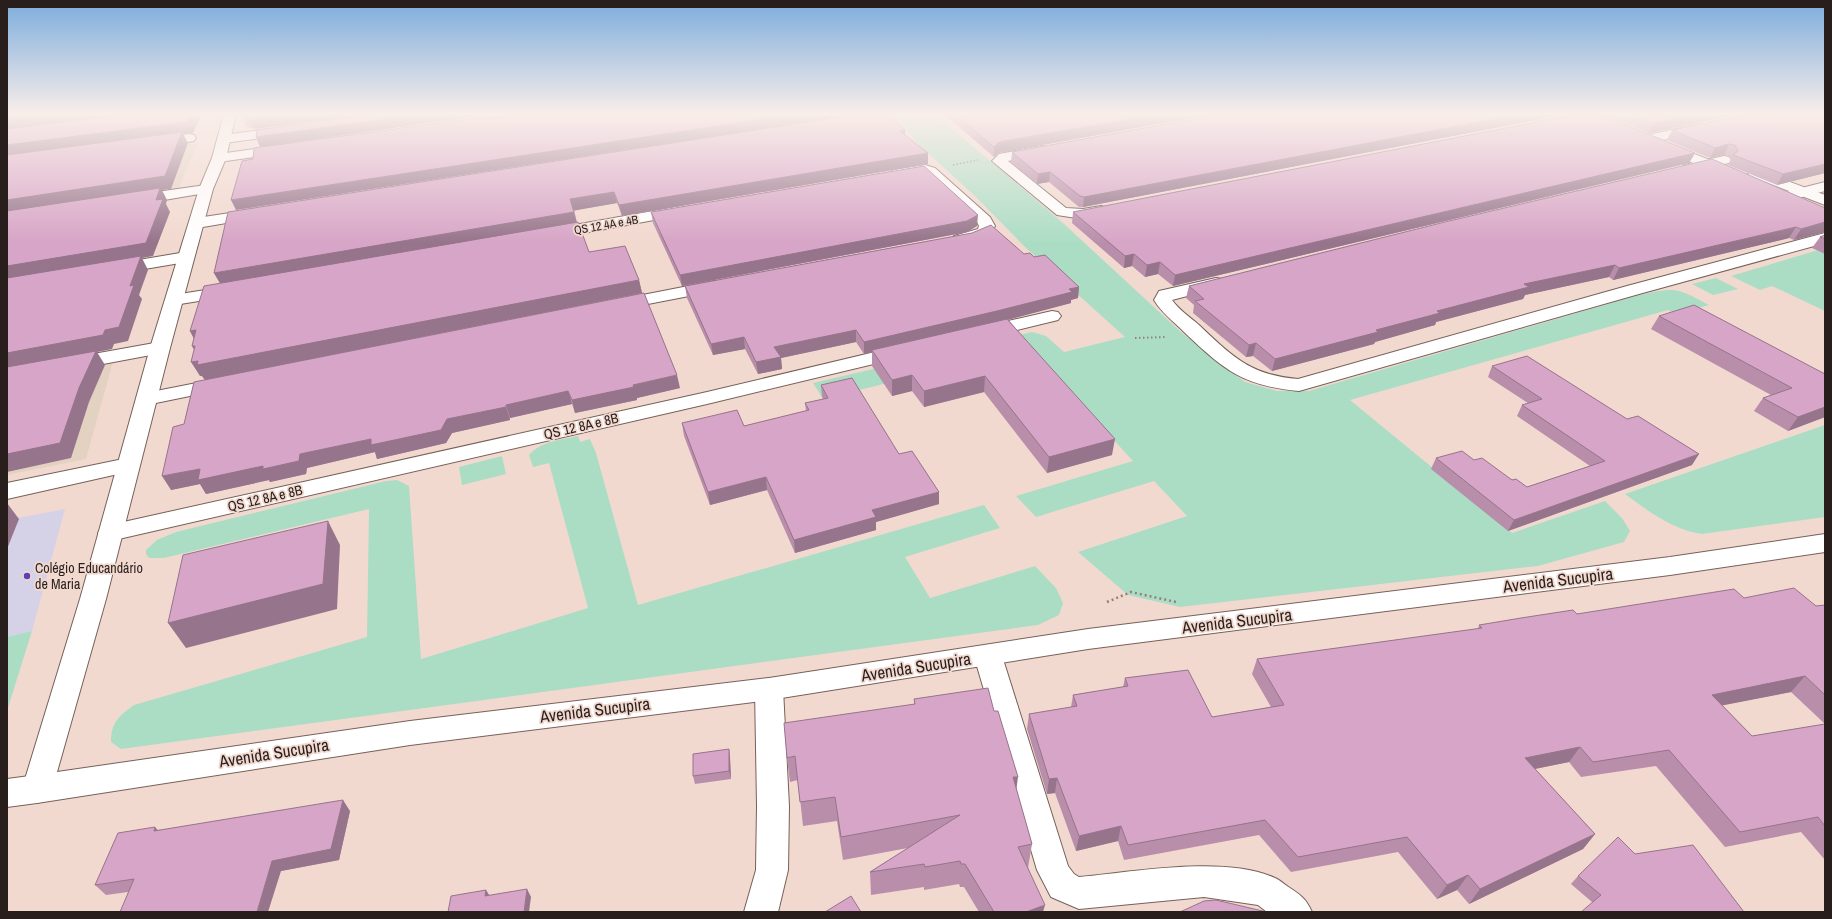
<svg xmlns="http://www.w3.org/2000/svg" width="1832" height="919" font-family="'Archivo Narrow',sans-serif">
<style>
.commercial{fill:#e3d2c1}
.education{fill:#d5d2e8}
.green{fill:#abddc5}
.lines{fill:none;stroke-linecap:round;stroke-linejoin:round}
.minor-casing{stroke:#766159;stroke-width:2}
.tertiary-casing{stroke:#766159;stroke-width:2}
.path-far2{stroke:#92817a;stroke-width:1.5;stroke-dasharray:1.5 2;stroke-linecap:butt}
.path-far1{stroke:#92817a;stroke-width:2;stroke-dasharray:1.5 2.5;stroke-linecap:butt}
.path{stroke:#92817a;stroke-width:2.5;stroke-dasharray:2 3;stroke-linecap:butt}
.minor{fill:#fff;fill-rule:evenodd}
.tertiary{fill:#fff;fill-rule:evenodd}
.wall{fill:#b98eab}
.shaded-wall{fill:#96748b}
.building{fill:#d7a5c7;stroke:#96748b}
.poi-dot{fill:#603eb6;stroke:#f2d9d0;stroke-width:1.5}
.labels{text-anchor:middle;stroke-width:3.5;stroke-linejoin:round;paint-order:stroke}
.far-street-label{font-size:12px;fill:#281f1c;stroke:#f2d9d0}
.street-label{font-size:14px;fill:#281f1c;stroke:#f2d9d0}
.poi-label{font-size:14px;fill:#281f1c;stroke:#f2d9d0;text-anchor:start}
.near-street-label{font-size:17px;fill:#281f1c;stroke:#f2d9d0}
</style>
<rect width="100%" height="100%" fill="#f2d9d0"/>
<!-- commercial -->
<path class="commercial" d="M198 143 179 187 139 194 158 150Z
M113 362 86 459 7 475V444L35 378Z"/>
<!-- education -->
<path class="education" d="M65 509 32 631 7 637V520Z"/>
<!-- green -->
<path class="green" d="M893 114H935L1063 223 1182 333 1245 382 1277 391H1309L1639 295C1676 287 1676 287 1709 305L1698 308 1825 391 1668 310 1350 400 1512 533 1605 501 1622 518 1630 531 1624 542 1538 566 1180 607 1128 595 1078 552 1187 516 1154 481 1036 517 1016 496 1133 461 1029 348 823 399 813 383 1032 332 1046 336 1064 352 1125 337 1025 247 976 197 917 143Z
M1825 248V311L1772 286 1760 290 1731 276Z
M1716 278 1738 289 1713 295 1692 284Z
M1825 425V517L1702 534C1673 530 1648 511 1625 494Z
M578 436 580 442 590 439 596 453 638 605 984 505 1000 528 905 557 930 598 1035 566 1056 588 1063 603 1059 615 1038 625 121 749 111 742C111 722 119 716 134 705L367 637 369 509 164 558H149L146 554V550L157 540 176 532 386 481 397 480 409 486 421 659 588 608 549 463 533 467 529 455C541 441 561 440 578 436Z
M502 456 506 474 462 485 459 467Z
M32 631 7 711V637Z"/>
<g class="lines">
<defs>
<path id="minor" d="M1700 124 1705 125 1707 128 1705 131 1648 143 1643 142 1641 139 1643 136Z
M286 127 291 128 293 131 291 134 224 143 219 142 217 139 219 136 224 135Z
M189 134 194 135 196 138 194 141 155 147 150 146 148 143 150 140 155 139Z
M283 145 288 146 290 149 288 152 219 162 214 161 212 158 214 155 219 154Z
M1041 146 1046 147 1048 150 1046 153 1008 161 1066 208 1083 209 1101 206 1106 208 1109 211 1106 214 1083 219 1057 215 992 161 999 154Z
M1724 156 1729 157 1731 160 1729 163 1689 172 1684 171 1682 168 1684 165Z
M925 165 935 168 990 217 995 226 990 235 960 244 954 242 952 239 954 236 978 229 979 226 977 222 925 174 898 177 893 176 891 173 893 170Z
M1825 182V191L1787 201 1782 199 1779 196 1782 193Z
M206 185 211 186 213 189 211 192 135 205 130 203 127 200 130 197 135 195Z
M681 206 686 208 689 211 686 214 552 239 546 237 544 234 546 231 552 229Z
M256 209 262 211 264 214 262 217 197 228 191 226 189 223 191 220 197 218Z
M1825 233V243L1639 294 1299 391C1242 386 1223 369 1183 331 1173 321 1162 313 1154 300L1159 291 1216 278 1222 279 1225 283 1222 287 1172 300C1179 310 1190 317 1199 325 1233 357 1250 375 1298 379L1627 286Z
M186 252 192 253 194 257 192 261 115 274 109 273 106 269 109 265 115 264Z
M714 281 720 282 723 286 720 290 617 310 611 309 608 305 611 301 617 300Z
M230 286 236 287 239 291 236 295 174 305 168 304 165 300 168 296 174 295Z
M1052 311 1058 312 1061 316 1058 320 984 338 977 336 975 332 977 328Z
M160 342 167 344 170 348 167 352 71 370 64 368 61 364 64 360 71 358Z
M900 346 907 348 910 352 907 356 707 404 110 541 102 539 98 533 102 527 110 525 707 392Z
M222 378 229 380 232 384 229 388 146 405 139 403 136 399 139 395 146 393Z
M128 458 136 460 139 465 136 470 7 499V483Z
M988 645 998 648 1002 656 1068 866 1074 874 1079 877C1134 872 1225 855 1275 878 1280 880 1285 885 1290 888 1302 896 1306 899 1312 912H1267L1258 905 1204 897 1079 909 1051 897 1037 870 974 656 978 648Z
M769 678 779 681 783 689 789 806 788 870 778 912H744L756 870 757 806 755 689 759 681Z
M37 775 48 779 52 789 48 799 37 803 7 807V779Z"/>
<path id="tertiary" d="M224 114H236L226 158 213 189 170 348 106 599 57 772 410 721 769 678 1088 629 1670 557 1825 534V552L1670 575 1088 649 769 700 410 745 37 803 26 799 22 789 80 599 150 348 199 189 212 158Z
M1664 142 1735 170 1737 173 1735 176H1725L1659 149 1657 146 1659 143Z
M1755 169 1825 195V205L1750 176 1748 173 1750 170Z"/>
</defs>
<!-- minor casing -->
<use href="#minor" class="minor-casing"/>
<!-- tertiary casing -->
<use href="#tertiary" class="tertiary-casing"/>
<!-- path-far2 -->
<path class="path-far2" d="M953 165 978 160"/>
<!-- path-far1 -->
<path class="path-far1" d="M1135 338 1167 337"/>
<!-- path -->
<path class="path" d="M1107 602 1131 592 1176 602"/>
<!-- minor -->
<use href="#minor" class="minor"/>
<!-- tertiary -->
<use href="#tertiary" class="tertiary"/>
</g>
<!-- wall -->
<path class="wall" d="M244 114H370L255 129 247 127 243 117Z
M944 114H1213L1004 152 998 153 994 157Z
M1222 114H1567L1083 207H1079L1049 182 1037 184 1011 162 1012 152Z
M1604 114H1739L1649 133Z
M1825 114V173L1777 185 1728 165 1731 159 1729 156 1724 155 1710 158 1667 140 1672 130Z
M905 130V135L928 164 622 216 617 203 574 210 577 222 589 252 639 280 642 293 205 380 202 376H200L194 339 190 331 220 283 214 273Z
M1695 153 1689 163 1173 286 1158 274 1145 277 1132 266 1124 268 1072 223 1073 212Z
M1825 208V232L1794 240 1789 238 1613 280 1609 277 1525 295 1523 299 1436 322 1435 325 1375 342 1374 344 1272 371 1253 356 1246 357 1193 313 1194 305 1186 298 1189 286Z
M651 212 977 226 967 232 682 286 653 223Z
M1825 235V254L1812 248 1820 237Z
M1034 257 1079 287 1078 298 1071 300V303L1008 319 1112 455 1047 473 984 392 924 407 912 391 892 396 872 366V352L864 354 856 342 781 358 782 369 758 374 745 349 713 355 687 298 685 286Z
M1659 316 1825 374V417L1788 431 1754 411 1763 398 1771 395 1651 329Z
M1492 366 1692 465 1508 531 1431 469 1436 458 1474 460 1527 487 1590 466 1517 416 1522 405 1528 403 1488 377Z
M194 382 680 388 637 398V400L575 413 572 404 510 418V420L452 433 446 443 377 459 375 452 307 468 306 474 270 482 269 480 206 494 200 484 171 490 184 424Z
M821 385 899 454 939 504 876 522V530L795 553 767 490 710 505 684 436 682 423 744 426 806 411 805 403 823 399 822 397Z
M1744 598 1816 606 1825 605V724L1791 692 1722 705 1752 736 1825 724V860L1801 832 1725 847 1656 766 1581 777 1569 762 1535 769 1595 834 1583 849 1469 904 1457 890 1437 899 1398 852 1291 872 1259 835 1124 860 1118 841 1076 851 1055 793 1047 794 1027 729 1029 714 1071 707 1073 695 1123 687 1125 678 1212 717 1271 707 1252 674 1257 659 1478 629 1479 625 1577 614Z
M914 699 1016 789 1032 844 1028 868 1043 912H979L964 887H960L959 884 924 890V887L871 895 870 872 908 848 843 860 837 821 803 826 798 780 790 782 787 758 914 704Z
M729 749 730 758 731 779 695 784 693 776Z
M350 811 339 860 281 871 106 895 95 885 158 830Z
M1635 854 1744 912 1592 902 1571 884 1578 876Z"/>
<!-- shaded-wall -->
<path class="shaded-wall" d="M41 114H138L7 130V118Z
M191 114H202L193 133 183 134 188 143 171 189 162 190 167 200 166 204 170 212 153 256 142 258 148 270 139 295 142 299 128 341 114 344 112 349 97 352 105 365 89 402 71 458 7 472V145Z
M294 114H370L255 129 251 120Z
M423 114H477L478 116 260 147 256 137Z
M796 114H859L236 210 231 200Z
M1160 114H1213L1004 152 998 153 994 157V147L998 143Z
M1521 114H1567L1083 207 1084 197Z
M1699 114H1739L1649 133 1654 123Z
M905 130V140L900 131Z
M1729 144 1724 155 1710 158 1715 148Z
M928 153V164L622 216 619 205Z
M1695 153 1689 163 1173 286 1175 275Z
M1825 164V173L1777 185 1783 174Z
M1050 172 1049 182 1037 184 1038 174Z
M614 192 617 203 572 211 570 199Z
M574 212 577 224 221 285 214 273Z
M978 215 977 226 967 232 682 286 680 275Z
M1825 222V232L1794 240 1801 229Z
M1796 227 1789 238 1613 280 1619 268Z
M1134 254 1132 266 1124 268 1125 256Z
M1160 262 1158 274 1145 277 1147 265Z
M1615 265 1609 277 1525 295 1523 299 1436 322 1435 325 1375 342 1374 344 1272 371 1275 359 1376 330 1524 284Z
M639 280 642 293 205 380 202 376H200L191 362Z
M1079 287 1078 298 1071 300V303L996 323 872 350V352L864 354V342Z
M196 330 198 346 190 331Z
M856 330V342L781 358 782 369 758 374 756 362 774 347Z
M744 337 745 349 713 355 711 344Z
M1256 343 1253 356 1246 357 1249 345Z
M192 346H195L200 361Z
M677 375 680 388 637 398V400L575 413 572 400 633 385Z
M912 375V391L892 396V380Z
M985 376 984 392 924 407V391Z
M568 391 572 404 510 418 506 405Z
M506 407 510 420 452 433 446 443 377 459 375 452 307 468 306 474 270 482 269 480 206 494 200 484 171 490 162 476 200 469 300 454 371 439 447 419Z
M1825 407V417L1788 431 1798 417Z
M1115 439 1112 455 1047 473 1049 457Z
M1699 454 1692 465 1508 531 1514 520Z
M766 477 767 490 710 505 708 492Z
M939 492V504L876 522V530L795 553 794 540 872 510Z
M7 503 19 519 7 549Z
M328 521 340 545 337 609 186 648 168 623Z
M1805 676 1791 692 1699 710 1712 695Z
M1580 747 1569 762 1514 773 1525 758Z
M729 749 730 758 731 779 729 771Z
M1013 777H1018L1015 800Z
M1057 778 1055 793 1047 794 1049 779Z
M343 800 350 811 339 860 281 871 268 912H257L272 861Z
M1121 826 1118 841 1076 851 1079 836Z
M155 827 164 837 154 831Z
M1595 834 1583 849 1469 904 1480 889Z
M1468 875 1457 890 1437 899 1447 885Z
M527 889 531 897 529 912H524Z
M486 890 491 898 485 896Z
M1045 905 1043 912H1026Z"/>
<!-- building -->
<path class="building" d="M7 114H41L7 118Z
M129 114H191L187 122 7 145V129Z
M244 114H294L251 120 243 117Z
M376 114H423L256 137 257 130Z
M516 114H796L231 200 242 161 253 159 254 148 476 118 477 119Z
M859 114H888L905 130 900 131 928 153 619 205 614 192 570 199 574 212 214 273 228 212Z
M955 114H1160L1004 141 998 143 994 147Z
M1222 114H1521L1084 197 1080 196 1050 172 1038 174 1012 152Z
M1578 114H1599L1695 153 1175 275 1160 262 1147 265 1134 254 1125 256 1073 212Z
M1632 114H1699L1654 123Z
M1750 114H1825V164L1783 174 1733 155 1738 151 1735 145 1729 144 1715 148 1672 130Z
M182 132 165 176 7 200V155Z
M1712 159 1825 208V222L1801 229 1796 227 1619 268 1615 265 1524 284 1529 287 1437 311 1440 313 1376 330 1378 332 1275 359 1256 343 1249 345 1195 301 1204 299 1189 286 1445 222Z
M924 166 978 215 967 221 680 275 651 212Z
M160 188 156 200 163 199 146 243 7 266V211Z
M578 222 589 252 625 246 639 280 197 365 198 361 191 362 195 346H192L196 330 190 331 204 286Z
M991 225 1024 254 1030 253 1034 257 1045 255 1079 287 1069 289 1072 292 997 311 864 342 856 330 774 347 781 357 756 362 744 337 711 344 685 286 972 233Z
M1825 235V239L1820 237Z
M141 256 130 286 134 285 119 327 105 330 103 335 7 353V278Z
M644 293 677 375 633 385 634 387 572 400 568 391 506 405V407L447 419 441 430 371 445V439L300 454 299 461 263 469V466L198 480 200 469 162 476 173 427 184 424 194 382Z
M1694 305 1825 374V407L1798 417 1763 398 1792 388 1659 316Z
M1007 319 1115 439 1049 457 985 376 924 391 912 375 892 380 872 350Z
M96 351 79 388 60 443 7 454V367Z
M1527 356 1627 419 1638 416 1699 454 1514 520 1436 458 1462 451 1474 460 1482 458 1512 480 1516 479 1527 487 1605 461 1522 405 1542 399 1492 366Z
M852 378 899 454 912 451 939 492 872 510 876 517 794 540 766 477 708 492 682 423 737 410 744 426 809 410 805 403 828 398 821 385Z
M328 521 323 584 168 623 183 555Z
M1794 588 1816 606 1825 605V695L1805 676 1712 695 1752 736 1825 724V826L1818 817 1740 832 1669 750 1593 762 1580 747 1525 758 1595 834 1480 889 1468 875 1447 885 1407 837 1298 857 1265 820 1128 845 1121 826 1079 836 1057 778 1049 779 1029 714 1077 706 1073 695 1128 686 1125 678 1188 670 1212 717 1284 705 1257 659 1482 628 1479 625 1521 618 1573 610 1577 614 1734 589 1744 598Z
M988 688 994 711H998L1018 777H1013L1032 844 1018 847 1045 905 1026 912H994L965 864H961L960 861 925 867 924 864 870 872 960 815 841 837 835 797 800 802 795 756 787 758 784 723 915 704 914 699Z
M729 749V771L693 776V754Z
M343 800 331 849 272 861 257 912H120L134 879 95 885 118 833 155 827 154 831Z
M1618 837 1635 854 1693 845 1744 912H1581L1601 895 1578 876Z
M527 889 524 912H448L451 896 486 890 485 896Z
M851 896 861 912H825Z
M1216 900 1267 912H1180L1204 901Z"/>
<!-- sky -->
<linearGradient id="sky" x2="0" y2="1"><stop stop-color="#7cacdc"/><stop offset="0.47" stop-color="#f9eeea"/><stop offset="1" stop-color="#f9eeea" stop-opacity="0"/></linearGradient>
<rect width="1832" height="243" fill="url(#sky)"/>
<!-- markers -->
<circle class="poi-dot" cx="27" cy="576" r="4"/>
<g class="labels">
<!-- far-street labels -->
<g class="far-street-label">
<text transform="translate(606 225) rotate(-10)" y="4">QS 12 4A e 4B</text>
</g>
<!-- street labels -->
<g class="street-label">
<text transform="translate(581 426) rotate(-13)" y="5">QS 12 8A e 8B</text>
<text transform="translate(265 498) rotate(-13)" y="5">QS 12 8A e 8B</text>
</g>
<!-- poi labels -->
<g class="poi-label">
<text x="35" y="573">Colégio Educandário<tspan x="35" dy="16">de Maria</tspan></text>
</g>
<!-- near-street labels -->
<g class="near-street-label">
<text transform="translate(1558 580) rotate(-7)" y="6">Avenida Sucupira</text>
<text transform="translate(1237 621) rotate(-7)" y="6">Avenida Sucupira</text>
<text transform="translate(916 667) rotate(-9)" y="6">Avenida Sucupira</text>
<text transform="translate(595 710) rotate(-7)" y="6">Avenida Sucupira</text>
<text transform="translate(274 753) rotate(-9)" y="6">Avenida Sucupira</text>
</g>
</g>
<!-- border -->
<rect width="1832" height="919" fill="none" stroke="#281f1c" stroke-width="16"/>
</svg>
